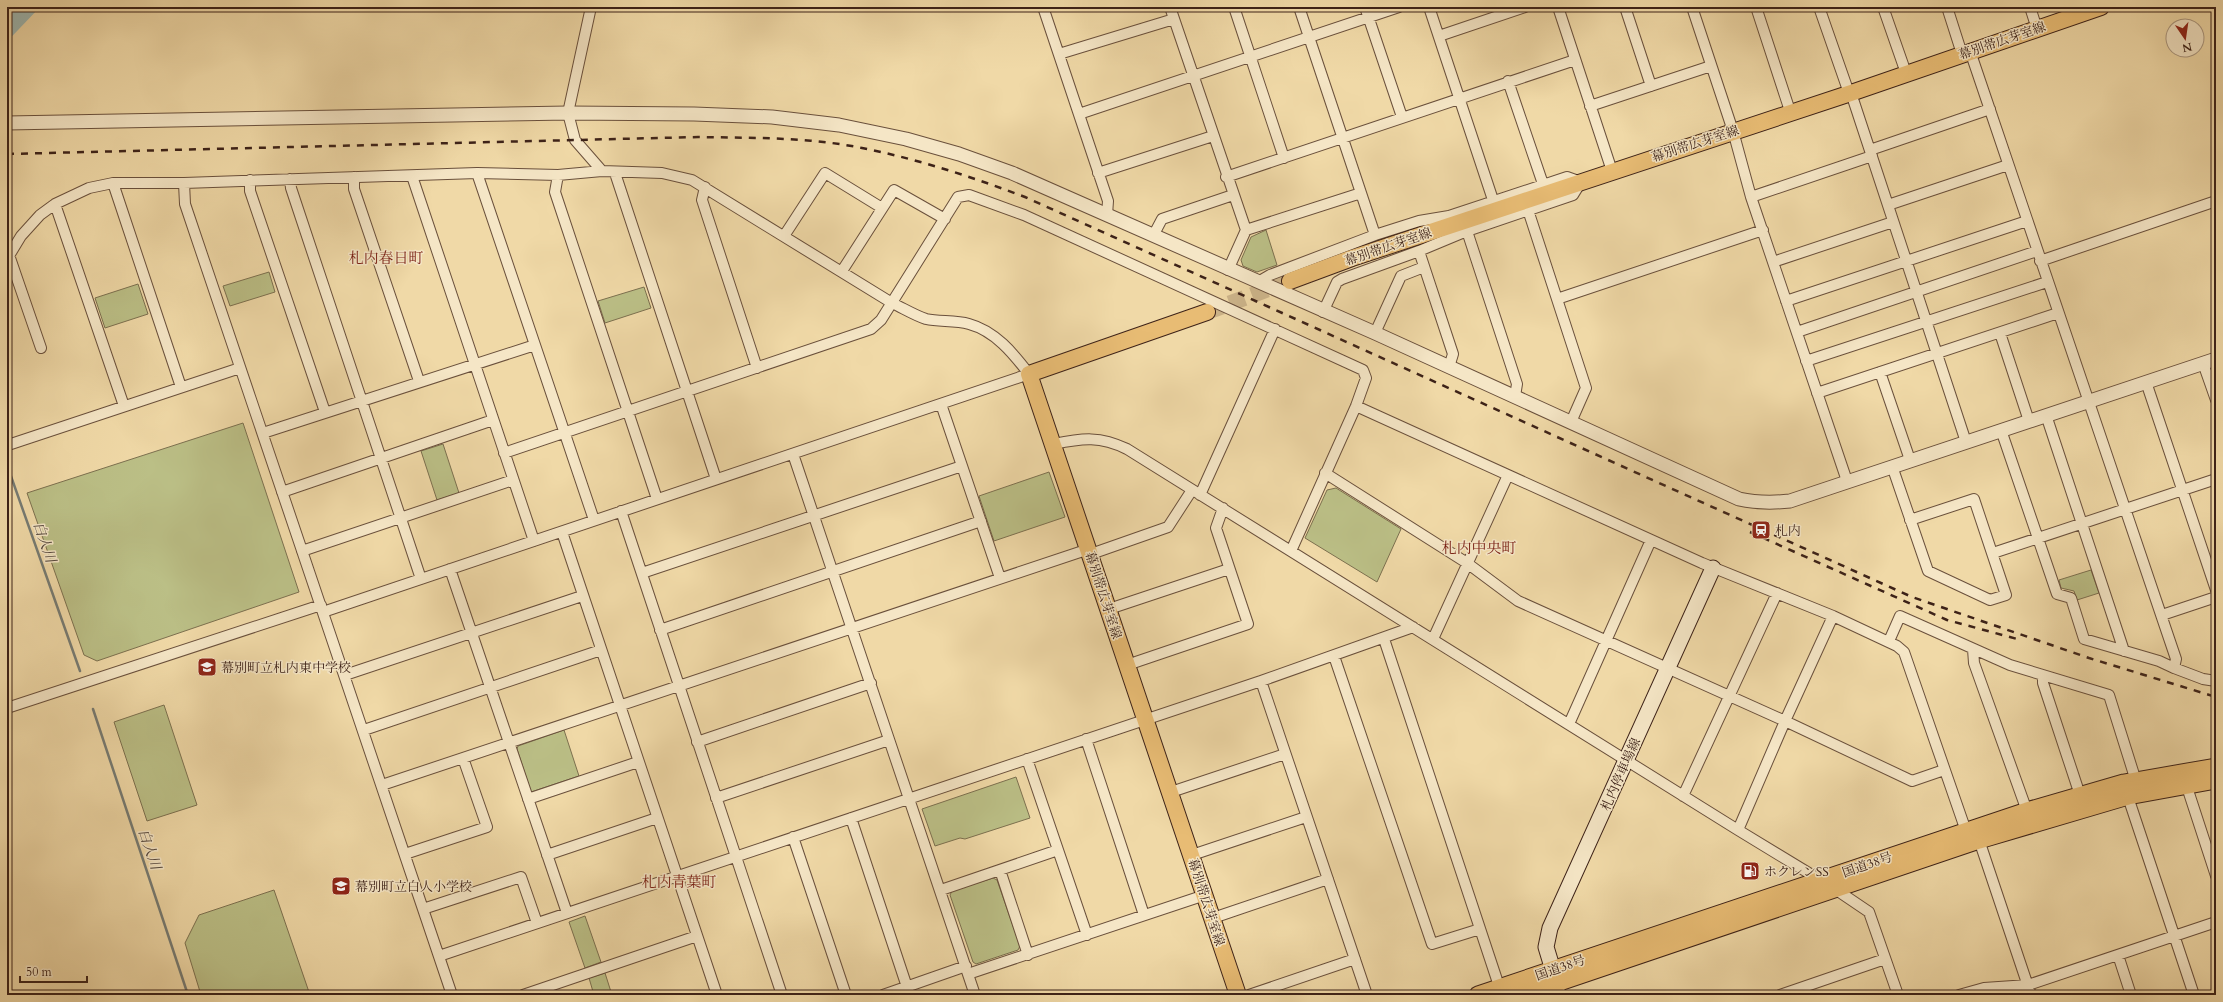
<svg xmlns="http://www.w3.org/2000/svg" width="2223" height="1002" font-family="Cardo,'Noto Serif JP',serif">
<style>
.green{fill:#bbbf86;stroke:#7c704f}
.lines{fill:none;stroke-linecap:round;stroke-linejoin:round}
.stream{stroke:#777c74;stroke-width:2.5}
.river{stroke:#9eb8b2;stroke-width:16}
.primary-tunnel{stroke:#ccb48a;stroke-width:16;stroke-dasharray:16 8;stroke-linecap:butt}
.minor-casing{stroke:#6a503c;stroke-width:12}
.tertiary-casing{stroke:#6a503c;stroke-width:15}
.secondary-casing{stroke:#3d2218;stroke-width:17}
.primary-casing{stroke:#3d2218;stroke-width:18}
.trunk-casing{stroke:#3d2218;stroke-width:19}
.minor{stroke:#f5e6c6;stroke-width:10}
.tertiary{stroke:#f5e6c6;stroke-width:13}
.secondary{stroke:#f5e6c6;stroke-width:15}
.primary{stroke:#e8bc74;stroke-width:16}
.trunk{stroke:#e8bc74;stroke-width:17}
.rail{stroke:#3d2218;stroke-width:2.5;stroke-dasharray:7 7;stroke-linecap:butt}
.labels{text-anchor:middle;stroke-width:3;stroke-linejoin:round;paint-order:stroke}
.street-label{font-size:13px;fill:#3d2218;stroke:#f5e6c6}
.poi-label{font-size:13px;fill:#3d2218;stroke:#f5e6c6;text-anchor:start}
.water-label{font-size:14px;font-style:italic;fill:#55483e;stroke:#f5e6c6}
.quarter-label{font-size:15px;fill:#7a1f14;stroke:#f5e6c6}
</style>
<rect width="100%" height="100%" fill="#f0d9a7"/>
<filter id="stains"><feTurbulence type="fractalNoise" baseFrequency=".005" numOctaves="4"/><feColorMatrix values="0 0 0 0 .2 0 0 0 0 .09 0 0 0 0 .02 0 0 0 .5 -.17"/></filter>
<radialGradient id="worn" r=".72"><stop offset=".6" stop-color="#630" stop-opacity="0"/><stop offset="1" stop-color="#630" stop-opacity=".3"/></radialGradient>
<!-- green -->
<path class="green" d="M1266 230 1277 265 1257 272 1243 266 1241 260 1251 237Z
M269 272 275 292 230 306 223 286Z
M138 284 148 314 105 328 95 298Z
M644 287 651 308 605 323 598 301Z
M243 423 299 592 97 661 84 655 27 493Z
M443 444 459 493 437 500 421 451Z
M1049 472 1065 517 994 541 979 496Z
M1336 488 1401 529 1377 582 1305 538 1327 490Z
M2091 570 2099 593 2077 600 2074 591 2061 588 2059 580Z
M164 705 197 805 147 821 114 722Z
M564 730 579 776 531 792 517 749 518 746Z
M1016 777 1030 818 965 839 960 838 935 846 922 809Z
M993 878 997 880 1020 946 1018 950 976 964 973 962 950 895 952 891Z
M274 890 310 995H201L185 943 199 915Z
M585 916 601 962 585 968 569 922Z
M605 973 612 995H594L589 978Z"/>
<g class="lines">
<!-- stream -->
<path class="stream" d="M7 465 80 671
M93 709 188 995"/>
<!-- river -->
<path class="river" d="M7 30 29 7"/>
<!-- primary-tunnel -->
<path class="primary-tunnel" d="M1207 312 1290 281"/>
<defs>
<path id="minor" d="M1043 7 1108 201 1107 215
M1170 7 1246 230 1228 270
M1234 7 1284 158
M1299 7 1375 235
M1365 7 1402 117
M1429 7 1493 200
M1558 7 1612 171
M1625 7 1651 86
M1692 7 1733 131 1751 197 1847 481
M1756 7 1790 111
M1819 7 1849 93
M1883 7 1906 73
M1947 7 1962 54
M2030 7 2037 29
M1439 36 1525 7
M1970 51 2176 659 2174 668 2203 679 2216 681
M1059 54 1174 19
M1508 81 1543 184
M1851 93 1966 442
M1590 106 1711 66
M1079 114 1399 7
M1870 150 1990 109
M477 173 594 520
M615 173 716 479
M1098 173 1213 136
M558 175 555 192 657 499
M412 176 534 541
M354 177V189L419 381
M1226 177 1575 60
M290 179 291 188 421 579
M250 180V191L325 412
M113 183 181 387
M184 183 185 204 452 995
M705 187 702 200 757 368
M1751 197 1872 156
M55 204 124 406
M1888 205 2008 165
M1528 210 1586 388 1571 422
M1246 230 1361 193
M1467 231 1517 384 1515 396
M784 236 825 173 882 208
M1153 236 1162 219 1233 195
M1419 251 1453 354 1449 367
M9 255 41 348
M7 259 21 236 40 215 55 204 89 188 113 183H184L477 173 558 175 602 171
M2040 261 2216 201
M1773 262 1893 222
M842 271 894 190 945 219
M1258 282 1270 275 1375 235 1419 221 1449 216 1567 177 1581 182 1573 195 1467 231 1419 251 1342 279 1337 282 1323 312
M1557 299 1763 230
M1786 301 2027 221
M1797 332 2037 251
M1375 333 1401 276 1424 267
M2000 333 2029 421
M1806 361 2047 282
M2203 363 2216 400
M1880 372 1910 460
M2146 382 2216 590
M1817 393 2058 313
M941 404 1000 578
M1356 406 1702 563 1833 616 1897 646 1904 652 1966 831 1979 840 2031 995
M2046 415 2124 651
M2001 430 2057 594 2071 598 2084 639 2159 661 2174 668
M263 433 535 345
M7 441 8 445 240 368
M1054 444C1083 438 1100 436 1127 449L1738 830 1835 889 1869 912 1898 995
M504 453 871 329 881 320 958 197 969 195 1024 215 1363 370 1366 378 1356 406 1291 551
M793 454 975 995
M1892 466 1928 571 1990 600 2006 595 1974 499 1910 520
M1325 473 1467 563 1518 601 1785 721 1912 781 1944 770
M282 492 493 420
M1200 495 1275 329
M621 511 782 995
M562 532 717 995
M302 551 513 480
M1993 553 2216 479
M1091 554 1168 527 1192 490
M450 569 567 913
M642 573 962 466
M1109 609 1229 569
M323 612 1029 374C1013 353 995 331 969 324 955 320 939 322 926 319 914 315 903 308 892 303L692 180 662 173 602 171 575 140 568 113 591 7
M2162 615 2216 597
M660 630 981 521
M1384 639 1501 992
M1433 639 1508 475
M1889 641 1900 616 2010 665 2109 695 2136 781
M1973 649 1974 663 2027 811
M1334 656 1432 944 1480 929
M1127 665 1248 624 1216 528 1223 508
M345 675 582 596
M2043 676V683L2080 795
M1261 681 1367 995
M7 708 321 605
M1569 724 1651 540
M364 730 601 650
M1086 739 1144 915
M697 742 871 683
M1027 759 1087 935
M2186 784 2216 876
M382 785 1089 549
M2126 791 2194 995
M1171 792 1285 754
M1683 796 1777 593
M716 798 889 740
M528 799 638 762
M851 818 907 987
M1738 830 1785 721 1833 616
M793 837 846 995
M405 854 487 827 463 758
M547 855 657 818
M1192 855 1306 817
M1000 870 1028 955
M941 890 1058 850
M423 909 521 877 537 923
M1213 918 1328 879
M2118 955 2131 995
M439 956 1261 681 1413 627
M968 974 1205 895
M1557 983 1561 995
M523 995 697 936
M883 995 966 966
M1249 995 1355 959
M1780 995 1885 959
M1959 995 1984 988 2028 985 2216 922"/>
<path id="tertiary" d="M7 123 568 113 694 114 772 117 839 125 906 139 959 154 1012 173 1375 333 1739 499C1757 503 1772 503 1790 501L2216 359"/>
<path id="secondary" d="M1556 980 1546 947 1550 928 1713 568"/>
<path id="primary" d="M1290 281 1352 258 1851 93 2101 7
M1207 312 1029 374 1238 995"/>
<path id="trunk" d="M1478 995 2027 811 2124 783 2216 767
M1521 995 1979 840 2128 796 2216 780"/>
</defs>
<!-- minor casing -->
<use href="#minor" class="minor-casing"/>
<!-- tertiary casing -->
<use href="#tertiary" class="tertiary-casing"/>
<!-- secondary casing -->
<use href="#secondary" class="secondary-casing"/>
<!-- primary casing -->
<use href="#primary" class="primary-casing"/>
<!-- trunk casing -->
<use href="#trunk" class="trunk-casing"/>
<!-- minor -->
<use href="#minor" class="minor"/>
<!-- tertiary -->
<use href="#tertiary" class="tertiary"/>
<!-- secondary -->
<use href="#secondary" class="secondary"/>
<!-- primary -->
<use href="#primary" class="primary"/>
<!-- trunk -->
<use href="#trunk" class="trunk"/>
<!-- rail -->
<path class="rail" d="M7 154 698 137C753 138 808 137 862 148 918 159 972 177 1025 197L1912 597 2089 658 2216 697
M1750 532 1947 620 2017 639"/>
</g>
<!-- icons -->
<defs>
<symbol id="station-square" viewBox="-11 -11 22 22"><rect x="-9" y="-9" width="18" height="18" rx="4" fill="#8f2418" stroke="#f5e6c6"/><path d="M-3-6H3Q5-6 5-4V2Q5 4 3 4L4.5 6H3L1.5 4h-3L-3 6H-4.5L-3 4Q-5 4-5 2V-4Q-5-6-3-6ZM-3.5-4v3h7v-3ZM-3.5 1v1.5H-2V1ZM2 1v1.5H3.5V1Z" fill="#fff"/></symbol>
<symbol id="school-square" viewBox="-11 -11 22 22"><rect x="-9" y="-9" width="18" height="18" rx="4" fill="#8f2418" stroke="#f5e6c6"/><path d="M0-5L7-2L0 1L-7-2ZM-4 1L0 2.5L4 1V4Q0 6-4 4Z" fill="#fff"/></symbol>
<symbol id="fuel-square" viewBox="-11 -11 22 22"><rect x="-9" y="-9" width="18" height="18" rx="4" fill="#8f2418" stroke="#f5e6c6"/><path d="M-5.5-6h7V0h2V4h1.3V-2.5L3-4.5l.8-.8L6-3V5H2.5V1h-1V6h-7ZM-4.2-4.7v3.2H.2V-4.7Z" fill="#fff"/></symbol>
</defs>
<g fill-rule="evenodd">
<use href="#station-square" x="1750" y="519" width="22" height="22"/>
<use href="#school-square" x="196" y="656" width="22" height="22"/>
<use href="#fuel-square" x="1739" y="860" width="22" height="22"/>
<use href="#school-square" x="330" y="875" width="22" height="22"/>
</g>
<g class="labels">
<!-- street labels -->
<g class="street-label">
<text transform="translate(2002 40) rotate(-19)" y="5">幕別帯広芽室線</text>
<text transform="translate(1695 143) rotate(-18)" y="5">幕別帯広芽室線</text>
<text transform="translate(1388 246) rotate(-19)" y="5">幕別帯広芽室線</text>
<text transform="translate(1104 595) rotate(72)" y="5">幕別帯広芽室線</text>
<text transform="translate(1620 774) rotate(-66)" y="5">札内停車場線</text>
<text transform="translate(1867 864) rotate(-19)" y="5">国道38号</text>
<text transform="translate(1207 902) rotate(72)" y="5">幕別帯広芽室線</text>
<text transform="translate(1560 967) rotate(-19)" y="5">国道38号</text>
</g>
<!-- poi labels -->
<g class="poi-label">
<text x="1775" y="535">札内</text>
<text x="221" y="672">幕別町立札内東中学校</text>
<text x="1764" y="876">ホクレンSS</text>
<text x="355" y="891">幕別町立白人小学校</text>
</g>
<!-- water labels -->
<g class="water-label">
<text transform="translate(45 542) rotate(71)" y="5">白人川</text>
<text transform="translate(150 849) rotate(71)" y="5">白人川</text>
</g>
<!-- quarter labels -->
<g class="quarter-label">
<text x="386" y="263">札内春日町</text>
<text x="1479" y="553">札内中央町</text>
<text x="679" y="887">札内青葉町</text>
</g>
</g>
<!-- margin -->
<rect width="2223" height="1002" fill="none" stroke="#f0d9a7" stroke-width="24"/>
<rect x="8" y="8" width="2207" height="986" fill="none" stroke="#3d2218" stroke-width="2"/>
<rect x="12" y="12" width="2199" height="978" fill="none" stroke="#3d2218"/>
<!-- north arrow -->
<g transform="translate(2185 38) rotate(167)"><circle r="19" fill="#f5e6c6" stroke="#ab9880"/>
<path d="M0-3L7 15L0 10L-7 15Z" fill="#8f2418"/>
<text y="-6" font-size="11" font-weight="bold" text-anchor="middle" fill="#3d2218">N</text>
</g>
<!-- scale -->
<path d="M20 976v6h67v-6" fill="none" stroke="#3d2218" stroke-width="2"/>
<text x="26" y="976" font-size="12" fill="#3d2218" stroke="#f5e6c6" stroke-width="3" paint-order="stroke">50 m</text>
<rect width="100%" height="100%" filter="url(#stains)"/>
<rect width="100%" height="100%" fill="url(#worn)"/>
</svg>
